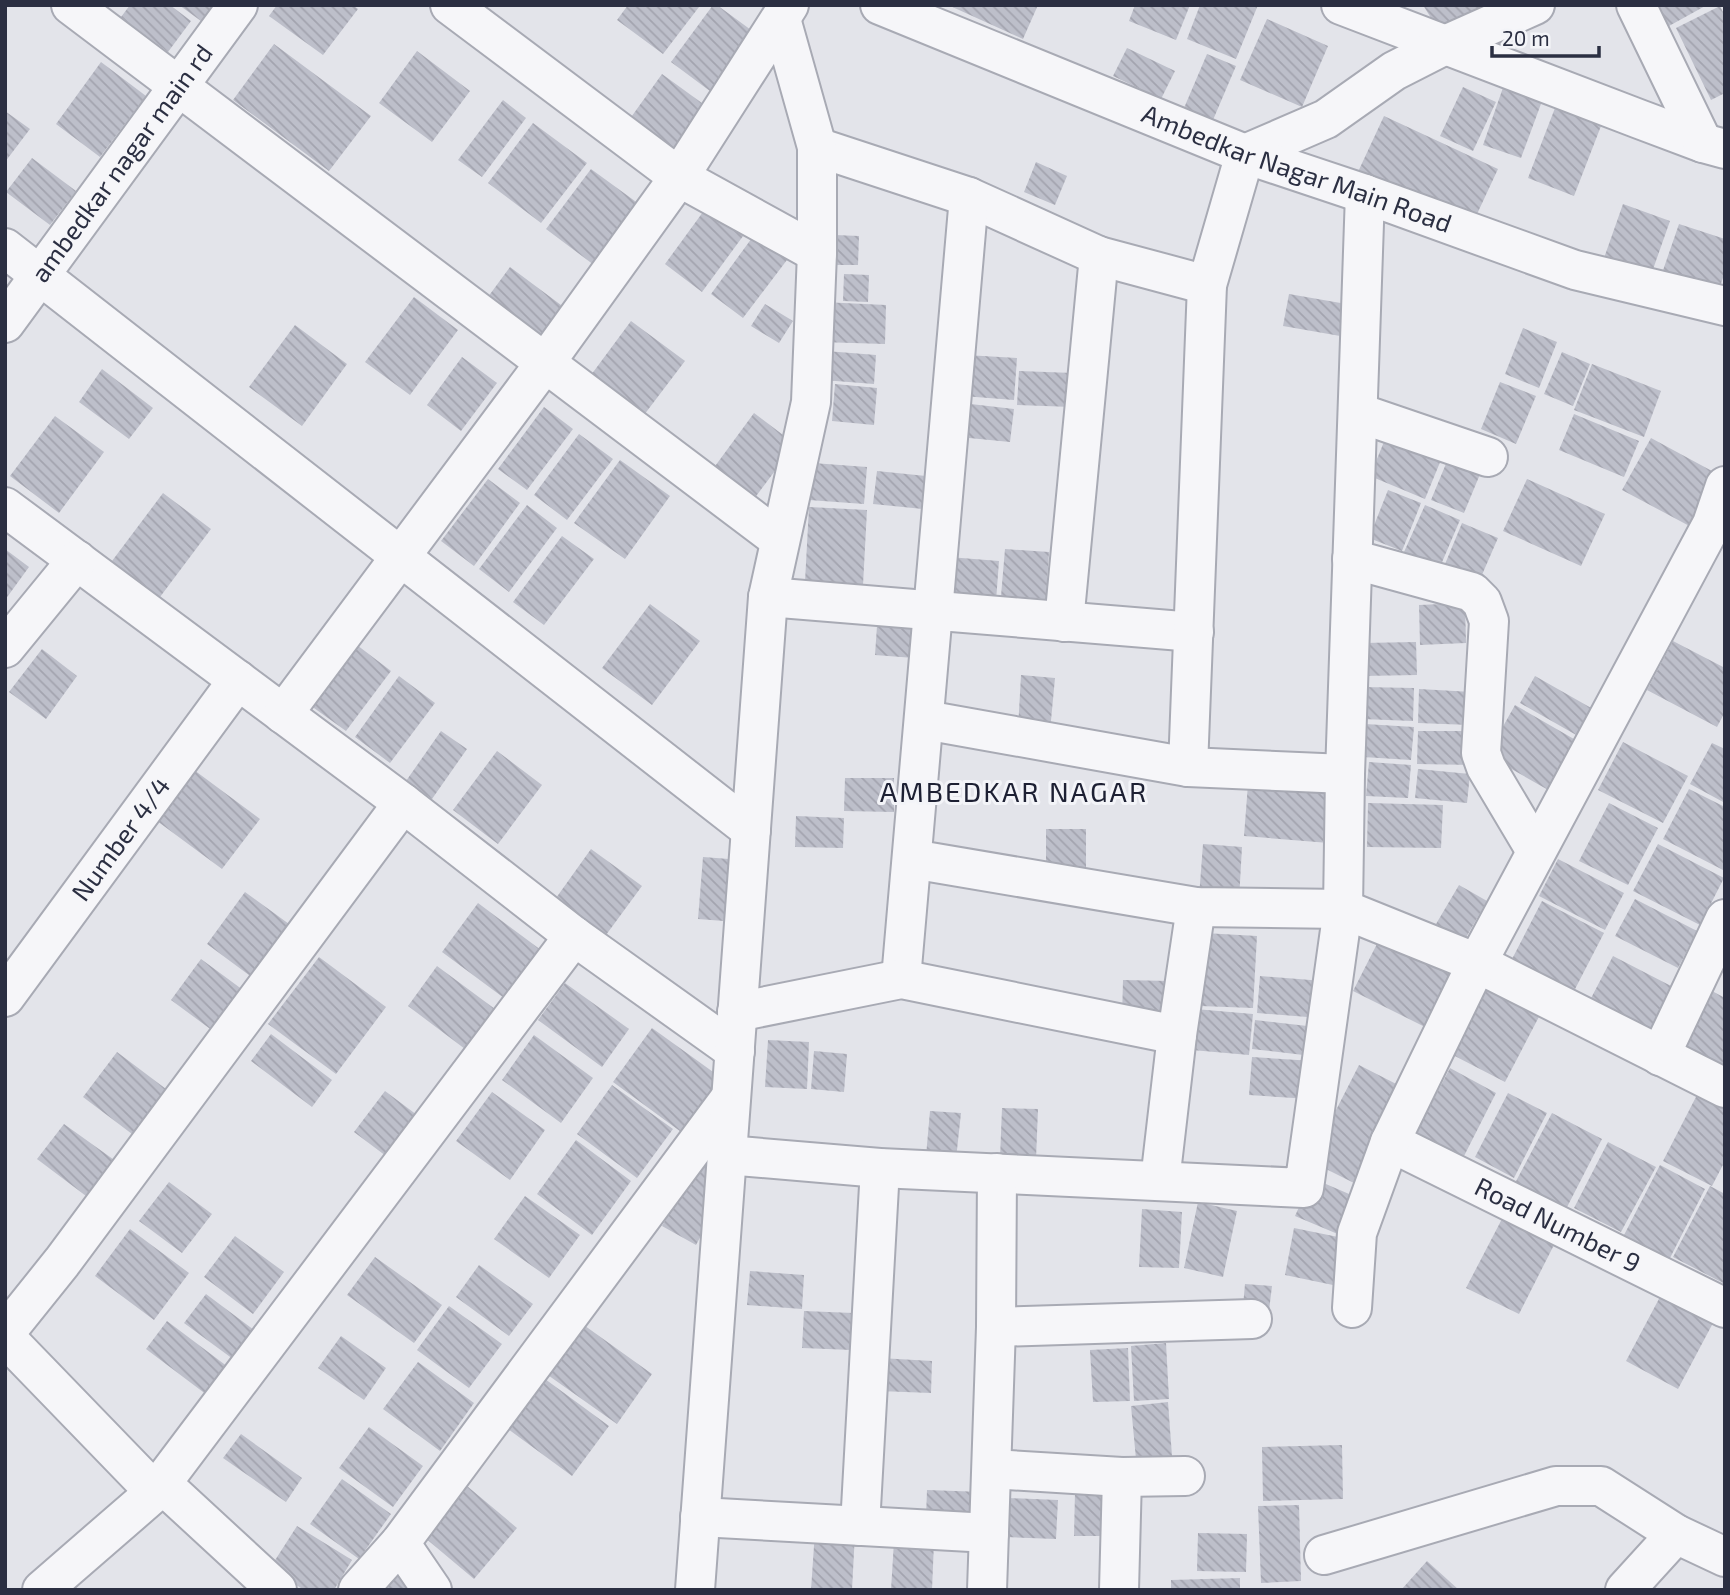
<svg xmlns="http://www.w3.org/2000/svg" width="1730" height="1595" font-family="'Exo 2',sans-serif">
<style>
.building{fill:url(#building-back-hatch)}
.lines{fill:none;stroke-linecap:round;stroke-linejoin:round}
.minor-casing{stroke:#a8aab4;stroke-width:42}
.tertiary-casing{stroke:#a8aab4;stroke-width:42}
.minor{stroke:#f6f6f9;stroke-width:38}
.tertiary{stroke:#f6f6f9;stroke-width:38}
.labels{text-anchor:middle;stroke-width:6;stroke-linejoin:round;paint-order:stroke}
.street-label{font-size:26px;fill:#2b2f42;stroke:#f3f4f8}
.neighbourhood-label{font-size:28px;letter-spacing:2px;fill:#1d2033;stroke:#f3f4f8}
</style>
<defs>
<pattern id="building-back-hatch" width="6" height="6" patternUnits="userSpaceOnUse" patternTransform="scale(1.75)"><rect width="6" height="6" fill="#bdbfca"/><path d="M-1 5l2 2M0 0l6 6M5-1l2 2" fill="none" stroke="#a3a4af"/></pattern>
</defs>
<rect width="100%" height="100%" fill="#e3e4ea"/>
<!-- building -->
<path class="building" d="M130 5H170L191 21 168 52 121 17Z
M179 5H213L201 21Z
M277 5H353L358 9 323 55 269 16Z
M628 5H697L699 7 663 54 617 20Z
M713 5H717L766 41 722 100 671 62Z
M948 5H1038L1023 39Z
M1135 5H1190L1176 40 1129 21Z
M1200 5H1258L1236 59 1187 39Z
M1423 5H1478L1483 12 1442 36Z
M1658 5H1707L1669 26Z
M1720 6 1725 16V93L1711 100 1676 28Z
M1267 19 1328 46 1302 107 1240 80Z
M274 44 371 116 329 171 233 100Z
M1127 48 1175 71 1161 99 1113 76Z
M417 51 470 91 432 142 379 103Z
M1207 54 1236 66 1210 127 1181 115Z
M101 62 146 96 100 157 56 124Z
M662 74 706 106 667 159 624 127Z
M1506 79 1545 93 1521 158 1483 145Z
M1463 87 1496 102 1473 151 1440 136Z
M503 100 526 118 482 177 458 160Z
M1555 108 1601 126 1574 196 1528 178Z
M5 111 30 129 5 162Z
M1384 116 1498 169 1471 227 1357 174Z
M533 123 587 163 541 223 488 183Z
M32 158 76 191 50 225 6 192Z
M1036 162 1067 176 1055 205 1024 192Z
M591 169 639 204 594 265 546 229Z
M711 201 749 228 702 292 665 264Z
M1623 204 1670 221 1651 275 1604 258Z
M1679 224 1725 239V272L1716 298 1660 279Z
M757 231 790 256 743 318 711 294Z
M835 235 859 236 858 265H834Z
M510 267 565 308 539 342 485 301Z
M844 274 869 275 868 302 843 301Z
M1289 294 1352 305 1346 337 1283 326Z
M414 297 458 330 410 395 365 362Z
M822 302 886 305 885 344 820 342Z
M765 304 793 321 779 343 751 326Z
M631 321 685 361 644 415 591 375Z
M295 325 347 364 302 426 249 387Z
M1523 328 1557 342 1539 388 1505 374Z
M826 351 876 355 874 384 823 380Z
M1562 352 1590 364 1573 406 1544 394Z
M966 355 1017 358 1014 400 963 396Z
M462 357 497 383 461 431 427 405Z
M1592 364 1661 391 1644 437 1574 410Z
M102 369 153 408 129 439 79 402Z
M1019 371 1073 373 1072 407 1017 405Z
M1500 382 1536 396 1516 444 1481 429Z
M835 384 877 388 874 425 832 421Z
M962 403 1014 409 1010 442 959 437Z
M544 407 573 429 527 490 498 469Z
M754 413 795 444 751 503 710 473Z
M1574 414 1639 441 1624 477 1559 450Z
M55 416 104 452 59 513 10 476Z
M1388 432 1443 455 1425 499 1370 476Z
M579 434 613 459 567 520 534 495Z
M1651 438 1723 477 1695 529 1622 490Z
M1450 454 1483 467 1464 513 1431 500Z
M620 460 670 496 625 559 574 523Z
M813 463 867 467 864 504 809 500Z
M877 471 926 476 923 509 873 504Z
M488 479 520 503 474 566 441 541Z
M1527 479 1605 514 1581 566 1503 531Z
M1388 490 1421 503 1402 551 1369 538Z
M163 493 211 529 160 597 112 561Z
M527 505 557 528 509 592 479 569Z
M1425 505 1460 520 1440 567 1404 552Z
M809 507 867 510 863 585 805 582Z
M1462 523 1498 538 1478 584 1443 569Z
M562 536 594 559 544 625 513 602Z
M5 549 29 567 5 600Z
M1005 549 1049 552 1046 599 1001 596Z
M949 557 999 561 996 601 945 597Z
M1465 603 1466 643 1420 645 1419 605Z
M650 604 700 641 652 705 602 668Z
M877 626 917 629 914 658 875 655Z
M1673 641 1725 668V712L1717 727 1647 690Z
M353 642 391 671 346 731 307 703Z
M1416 642 1417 675 1363 676V643Z
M42 649 77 676 46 719 9 692Z
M1021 675 1055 678 1050 731 1018 729Z
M399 676 435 703 390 763 355 737Z
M1535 676 1600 713 1585 740 1520 703Z
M1363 687 1414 688 1413 721 1362 719Z
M1419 689 1472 692 1470 725 1418 723Z
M1515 705 1586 746 1557 795 1487 755Z
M1365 724 1414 727 1411 760 1363 757Z
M441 731 467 749 432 799 406 781Z
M1418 731H1473V765L1417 764Z
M1623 742 1688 776 1663 823 1598 790Z
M1712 743 1725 749V803L1690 784Z
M497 751 542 785 498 844 453 810Z
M1369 762 1411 765 1408 798 1366 796Z
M190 767 260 819 222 869 153 818Z
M1418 769 1470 774 1467 803 1415 798Z
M845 778H894V812L844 811Z
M1248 784 1334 791 1329 843 1244 836Z
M1689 789 1725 807V871L1663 839Z
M1368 803 1443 805 1441 848 1367 847Z
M1609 803 1658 828 1628 885 1579 861Z
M796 816 844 818 843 848 795 847Z
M1046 829H1086V880H1046Z
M1203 844 1242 847 1239 900 1199 897Z
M1658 844 1724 878 1700 925 1633 891Z
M591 849 642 886 606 935 556 898Z
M703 857 742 860 737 922 698 919Z
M1558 859 1624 893 1605 930 1539 896Z
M1459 885 1487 901 1464 941 1436 924Z
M245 892 300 932 261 984 207 944Z
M1635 899 1697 931 1678 968 1615 936Z
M1542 901 1604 933 1573 993 1511 961Z
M478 903 545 953 508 1001 442 952Z
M1204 933 1257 936 1253 1008 1200 1006Z
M1381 936 1461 976 1433 1031 1353 991Z
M1613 956 1673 987 1649 1033 1589 1002Z
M319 957 386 1007 336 1074 268 1024Z
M201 959 243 990 213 1031 171 1000Z
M437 966 499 1012 469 1052 408 1006Z
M1260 976 1323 981 1320 1018 1257 1013Z
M1123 980 1170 981 1169 1020 1122 1018Z
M1485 982 1542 1011 1505 1082 1449 1053Z
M565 983 629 1029 602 1067 538 1020Z
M1712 991 1725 998V1070L1682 1046Z
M1195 1009 1253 1014 1249 1055 1192 1050Z
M1255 1020 1316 1027 1312 1056 1252 1049Z
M652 1028 727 1082 688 1137 613 1082Z
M271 1034 332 1080 312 1107 251 1061Z
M534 1035 593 1078 561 1123 502 1080Z
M768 1040 809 1042 807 1089 765 1087Z
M814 1051 847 1054 844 1092 811 1089Z
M117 1052 170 1092 136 1137 83 1097Z
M1252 1057 1313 1061 1310 1099 1249 1095Z
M1359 1065 1406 1089 1358 1185 1310 1161Z
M1450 1068 1496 1093 1463 1158 1416 1133Z
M612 1085 673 1129 637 1178 577 1134Z
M385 1091 425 1121 394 1162 354 1132Z
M492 1092 545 1130 510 1180 456 1141Z
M1508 1093 1547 1113 1514 1178 1475 1157Z
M1698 1093 1725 1106V1161L1712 1186 1663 1161Z
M1002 1108 1038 1109 1036 1159 1000 1158Z
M930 1111 961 1113 956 1159 926 1156Z
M1552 1113 1602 1139 1565 1211 1514 1185Z
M64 1124 117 1162 90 1199 37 1159Z
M576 1140 631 1181 592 1235 537 1194Z
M1608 1142 1656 1167 1621 1232 1574 1208Z
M708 1146 709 1221 696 1245 662 1226Z
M1660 1165 1705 1189 1669 1260 1623 1237Z
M1312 1178 1356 1197 1340 1235 1295 1216Z
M169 1182 212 1214 182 1253 139 1221Z
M1710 1186 1725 1194V1284L1673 1257Z
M525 1196 580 1235 549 1278 494 1239Z
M1198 1202 1237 1211 1223 1277 1184 1268Z
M1142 1209 1182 1212 1179 1268 1139 1267Z
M1504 1215 1556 1241 1519 1314 1466 1288Z
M1294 1228 1343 1238 1333 1285 1285 1275Z
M130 1229 189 1273 154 1320 95 1276Z
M235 1236 284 1272 253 1314 204 1277Z
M375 1257 442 1305 414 1343 347 1295Z
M479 1265 533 1304 509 1336 456 1297Z
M750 1271 804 1275 802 1309 747 1305Z
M1245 1284 1272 1286 1268 1319 1242 1317Z
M206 1294 258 1333 237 1362 184 1323Z
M1661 1295 1713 1323 1678 1389 1626 1361Z
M449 1306 502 1344 469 1388 417 1350Z
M804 1311 853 1313 852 1350 802 1348Z
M167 1321 228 1367 207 1395 146 1349Z
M581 1323 652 1374 617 1424 545 1373Z
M341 1336 386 1368 364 1400 318 1368Z
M1166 1343 1169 1399 1134 1401 1131 1346Z
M1128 1348 1130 1401 1093 1402 1090 1350Z
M880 1358 932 1361 931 1393 879 1391Z
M418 1362 474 1403 440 1451 383 1409Z
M545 1379 609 1426 572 1476 508 1429Z
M1168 1402 1172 1456 1136 1459 1131 1406Z
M369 1427 423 1466 393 1507 339 1468Z
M241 1434 302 1478 286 1502 223 1458Z
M1342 1445 1343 1499 1263 1501 1262 1447Z
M342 1479 391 1514 359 1559 310 1524Z
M467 1486 517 1528 474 1579 424 1537Z
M927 1490 983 1492 981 1519 926 1517Z
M1075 1492H1104V1536H1074Z
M1008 1498 1058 1500 1056 1539 1006 1537Z
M1299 1505 1301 1581 1261 1583 1258 1506Z
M297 1526 352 1560 334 1590H304L270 1568Z
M815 1531 855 1533 852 1590H811Z
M1198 1533 1247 1534 1246 1572 1197 1571Z
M894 1541 934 1542 932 1590H891Z
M1427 1561 1459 1590H1401Z
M400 1572 412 1590H386Z
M1240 1578V1590H1171V1580Z"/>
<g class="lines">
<defs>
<g id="minor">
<path d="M71 5 780 540"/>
<path d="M450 5 679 177 817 253"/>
<path d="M1341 5 1639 119 1703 143 1725 149"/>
<path d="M1636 5 1703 143"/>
<path d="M817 147 969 197 1099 256 1207 285"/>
<path d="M5 248 751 830"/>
<path id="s1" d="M5 323 238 5"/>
<path d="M1359 413 1488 457"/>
<path d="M5 507 403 803 574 936 735 1051"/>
<path d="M1352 559 1472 592 1482 602 1489 621 1481 753 1486 767 1536 851"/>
<path d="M768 597 1194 632"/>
<path d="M1064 622 1099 256"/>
<path d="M5 648 77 560"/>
<path d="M283 714 545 363 679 177 789 5"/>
<path d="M925 720 1188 767 1345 774"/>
<path d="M1188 767 1207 285 1245 154 1326 119 1394 71 1445 45 1535 5"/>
<path d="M912 859 1196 907 1343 909 1477 963 1725 1088"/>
<path d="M901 979 969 197"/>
<path id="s2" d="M5 997 238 680"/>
<path d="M737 1012 901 979 1177 1035"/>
<path d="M1660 1056 1725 919"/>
<path id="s3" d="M1390 1142 1725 1308"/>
<path d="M727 1155 880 1168 1304 1188 1343 909 1345 774 1365 194"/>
<path d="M1160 1181 1177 1035 1196 907"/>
<path d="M1352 1308 1357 1233 1390 1142 1477 963 1712 524 1725 486"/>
<path d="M996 1327 1252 1319"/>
<path d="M5 1333 62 1262 403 803"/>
<path d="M5 1337 155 1492"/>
<path d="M992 1469 1122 1477 1185 1476"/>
<path d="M161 1483 277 1590"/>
<path d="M700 1517 989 1533"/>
<path d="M860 1526 880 1168"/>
<path d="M400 1543 432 1590"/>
<path d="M1324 1555 1556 1486H1601L1676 1534 1725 1557"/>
<path d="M42 1590 155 1492 574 936"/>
<path d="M358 1590 400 1543 731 1097"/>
<path d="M695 1590 768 597 811 402 817 253V147L781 19"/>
<path d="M987 1590 996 1327 997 1173"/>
<path d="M1119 1590 1122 1477"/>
<path d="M1625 1590 1676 1534"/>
</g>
<g id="tertiary">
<path id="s4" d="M880 5 1245 154 1365 194 1575 270 1725 306"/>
</g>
</defs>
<!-- minor casing -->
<use href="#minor" class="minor-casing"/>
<!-- tertiary casing -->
<use href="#tertiary" class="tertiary-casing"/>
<!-- minor -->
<use href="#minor" class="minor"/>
<!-- tertiary -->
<use href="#tertiary" class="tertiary"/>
</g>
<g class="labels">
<!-- street labels -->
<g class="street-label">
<text dy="9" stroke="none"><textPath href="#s1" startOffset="198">ambedkar nagar main rd</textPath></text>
<text dy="9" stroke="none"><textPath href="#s4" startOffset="448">Ambedkar Nagar Main Road</textPath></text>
<text dy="9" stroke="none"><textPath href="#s2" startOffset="196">Number 4/4</textPath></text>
<text dy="9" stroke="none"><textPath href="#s3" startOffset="187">Road Number 9</textPath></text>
</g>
<!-- neighbourhood labels -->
<g class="neighbourhood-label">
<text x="1014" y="802">AMBEDKAR NAGAR</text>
</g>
</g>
<!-- border -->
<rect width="1730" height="1595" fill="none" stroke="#2b2f42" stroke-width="14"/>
<!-- scale -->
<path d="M1492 46v10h107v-10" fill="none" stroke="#2b2f42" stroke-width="3.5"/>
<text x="1502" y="46" font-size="21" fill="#2b2f42" stroke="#f3f4f8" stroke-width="5" paint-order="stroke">20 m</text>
</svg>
